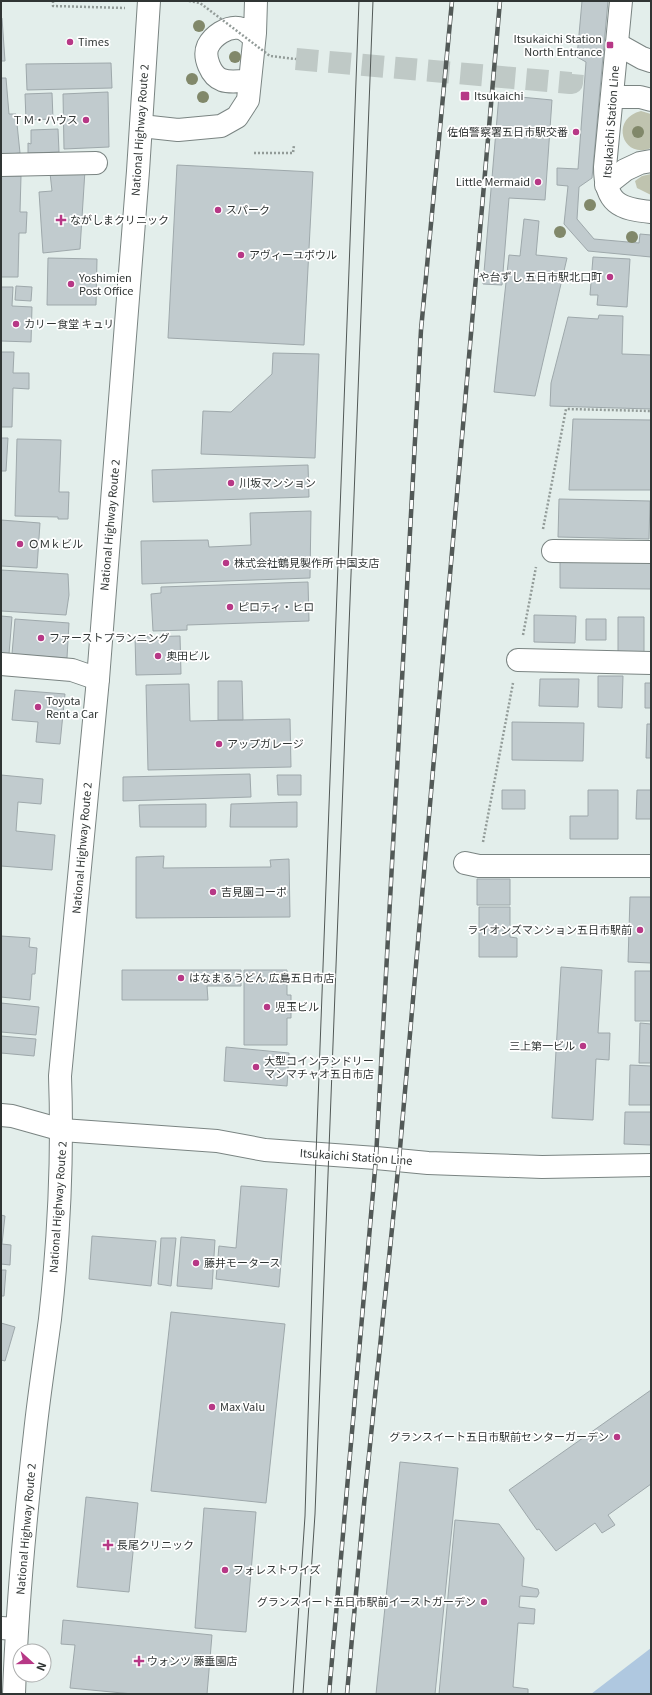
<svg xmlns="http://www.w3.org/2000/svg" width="652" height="1695" font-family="Georgia,'Noto Sans JP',serif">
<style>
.green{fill:#bfc3af}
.water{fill:#afc8e0}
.building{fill:#c1cbce;stroke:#9ea8ab}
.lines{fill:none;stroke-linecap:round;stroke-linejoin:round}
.minor-tunnel{stroke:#bfc9c6;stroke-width:22;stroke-dasharray:22 11;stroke-linecap:butt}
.minor-casing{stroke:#7a8482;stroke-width:24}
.major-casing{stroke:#7a8482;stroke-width:24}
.highway-casing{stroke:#7a8482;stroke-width:24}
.path{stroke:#929b98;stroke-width:2.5;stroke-dasharray:2 2;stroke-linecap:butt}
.minor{stroke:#fff;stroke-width:22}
.major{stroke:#fff;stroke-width:22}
.highway{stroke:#fff;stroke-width:22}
.tram{stroke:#525957;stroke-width:1}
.rail-casing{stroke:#525957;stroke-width:4.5}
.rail{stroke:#fff;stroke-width:3;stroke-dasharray:9;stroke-linecap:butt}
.path-bridge{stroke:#929b98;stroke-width:2.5;stroke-dasharray:2 2;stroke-linecap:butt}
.tree{fill:#81886a}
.poi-dot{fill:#b73886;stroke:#fff;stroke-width:1.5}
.labels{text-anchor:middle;stroke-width:3.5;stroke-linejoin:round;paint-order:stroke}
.poi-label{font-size:11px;fill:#303534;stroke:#fff;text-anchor:start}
.street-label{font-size:11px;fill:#303534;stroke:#fff}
</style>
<rect width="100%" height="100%" fill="#e3eeeb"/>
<!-- green -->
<path class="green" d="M641 111 651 114V148C623 160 609 119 641 111Z
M651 174V195L637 188 635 181 642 176Z"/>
<!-- water -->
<path class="water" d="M651 1648V1694H591Z"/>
<!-- building -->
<path class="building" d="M582 1H608L592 178 579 187 577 219 594 239 639 243 640 234 651 235V257L588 251 564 224 568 186 557 185V168L578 169 586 62 577 57Z
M1 18H2L5 61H1Z
M111 63 112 88 27 90 26 64Z
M1 78H6L9 114H16L20 153 1 155Z
M108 92 109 147 64 149 63 94Z
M52 93 53 119 26 120 25 94Z
M499 95 552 100 545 200 509 198 502 285 483 284Z
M58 129 59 152 28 153V143L31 144V130Z
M177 165 313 172 304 345 168 338Z
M85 170 80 249 43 253 39 192 52 191 50 173Z
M1 176H21L20 212H27L26 233H19L18 277H1Z
M524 219 539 221 536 255 567 258 535 396 494 392 509 255 520 256Z
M593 257 630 259 627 307 597 305 598 295H590Z
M48 258 97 259 96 305H47Z
M16 286 32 287 31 301 15 300Z
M1 287H13L12 306 32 307 31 342 1 341Z
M599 315 623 316 622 354 651 355V409L550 406 551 383 568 317 598 319Z
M1 352H14L13 373H29V389L13 388 12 427H1Z
M273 353 319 354 315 458 201 454 203 411 231 412 272 374Z
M573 419 651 420V490H569Z
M1 438H8L6 471H1Z
M17 439 61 440 59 492H69L68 519H58V517L15 516Z
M308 465 309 497 153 502 152 470Z
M559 499 650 501 649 539 558 537Z
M311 511 310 578 142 584 141 541 208 540 209 547 251 545 250 513Z
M1 520 40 523 37 568 1 566Z
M560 558 651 559V589L560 588Z
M1 570 68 574 69 595 66 615 1 611Z
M308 582 309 621 187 625V630L153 631 151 594 161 593V587Z
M534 615 576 616 575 643 534 642Z
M1 616 12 617 9 654 1 653Z
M618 617H644V653H618Z
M15 619 69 623 67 658 12 654Z
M586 619H606V640H586Z
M180 636 181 674 136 675 135 637Z
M598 676H623L622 708 598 707Z
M540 679H579L578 707 539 706Z
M218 681H242L243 720H218Z
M645 683H651V708H645Z
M189 684 190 721 290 719 291 767 148 770 146 685Z
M15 690 65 694 60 744 36 742 38 722 12 720Z
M512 722 584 723 583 761 512 760Z
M647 724H651V758H646Z
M250 774 251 797 123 801V777Z
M1 775 43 779 41 804 18 802 16 831 55 835 52 870 1 866Z
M277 775H301V795H278Z
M502 790H525V809H502Z
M588 790H618V839H570V816H588Z
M637 790H651V819H636Z
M297 802V827H230L231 804Z
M206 804V827H140L139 805Z
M164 856 163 868 271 867 270 860 289 859 290 917 136 918V857Z
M477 879H510V905H477Z
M630 897H651V963L628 962Z
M479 907H510V937L517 938V957H479Z
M1 936 30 938 29 947 37 948 35 974H32L30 1000 1 997Z
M561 967 602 970 598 1033H610L609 1060 596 1059 593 1120 552 1118Z
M122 970H241V986H207L208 1000H122Z
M244 970H287V995H291V1018H287V1045H244Z
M635 971H651V1021H635Z
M1 1003 39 1007 36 1035 1 1032Z
M640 1023 651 1024V1063H639Z
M1 1036 36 1039 34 1056 1 1053Z
M226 1047 289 1053 287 1086 224 1081Z
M630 1065 651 1066V1105H629Z
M625 1112H651V1145L624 1144Z
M241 1186 287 1189 279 1287 216 1279 219 1246 236 1248Z
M1 1215 5 1216 2 1244 11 1245 10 1265 1 1264Z
M92 1236 156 1241 151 1286 89 1279Z
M181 1237 215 1240 212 1289 177 1286Z
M161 1238H176L171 1286 158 1284Z
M1 1270H6L4 1296H1Z
M171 1312 285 1324 266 1503 151 1491Z
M1 1323 15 1327 5 1361 1 1360Z
M651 1390V1484L608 1515 615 1525 602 1533 595 1523 556 1551 539 1529 537 1530 509 1490Z
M400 1462 458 1468 435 1694H376Z
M86 1497 138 1503 129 1592 77 1587Z
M204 1508 256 1512 246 1632 195 1628Z
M455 1520 499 1524 524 1558 522 1586 538 1589 539 1593 537 1597 520 1596 519 1607 535 1609 534 1624 518 1623 513 1687 528 1689V1694H439Z
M63 1620 212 1635 207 1694H133L70 1688 75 1645 61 1644Z"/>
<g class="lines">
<!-- minor-tunnel -->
<path class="minor-tunnel" d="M296 59 570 83H572L573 72"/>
<defs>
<path id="minor" d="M617 44 642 58 651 61
M250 80C242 81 231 83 222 80 211 76 203 57 208 46 213 36 227 26 239 28 245 29 250 34 254 38
M612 97H640L651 100
M141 126 178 130 221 126 237 117 248 100 255 33 256 1
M1 165 96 163
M606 185 625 170 640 163 651 161
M553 551 651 552
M518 660 651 663
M1 664 72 670 98 679
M465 863 479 866H651
M1 1115 12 1116 62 1130
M1 1628 16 1629"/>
<path id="major" d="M621 1 605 167C605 203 619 209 651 212
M62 1130 217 1141 265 1150 376 1158 428 1163 542 1167 651 1165"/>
<path id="highway" d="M14 1694C17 1607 25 1520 35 1433 39 1395 45 1357 50 1319 59 1238 63 1157 60 1076L98 679 138 171 149 1"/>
</defs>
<!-- minor casing -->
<use href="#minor" class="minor-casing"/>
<!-- major casing -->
<use href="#major" class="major-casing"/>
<!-- highway casing -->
<use href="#highway" class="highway-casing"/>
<!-- path -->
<path class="path" d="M53 1V6L125 8
M254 153H293L294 145
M543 529 566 409 651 411
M523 635 536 567
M483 842 513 683"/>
<!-- minor -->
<use href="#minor" class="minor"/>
<!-- major -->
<use href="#major" class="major"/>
<!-- highway -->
<use href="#highway" class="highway"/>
<!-- tram -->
<path class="tram" d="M293 1694 305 1516 316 1155 359 1
M303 1694 315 1514 373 1"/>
<defs>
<path id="rail" d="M329 1694 376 1158 421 330 452 1
M347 1694 364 1504 399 1160 500 1"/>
</defs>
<!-- rail casing -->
<use href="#rail" class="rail-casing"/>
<!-- rail -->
<use href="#rail" class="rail"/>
<!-- path-bridge -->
<path class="path-bridge" d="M189 1 200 3 270 56 296 59"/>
</g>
<!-- trees -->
<g class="tree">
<circle cx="199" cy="26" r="6"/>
<circle cx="235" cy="57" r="6"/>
<circle cx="192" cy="79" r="6"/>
<circle cx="203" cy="97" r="6"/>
<circle cx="638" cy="132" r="6"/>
<circle cx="590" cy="205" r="6"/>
<circle cx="560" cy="232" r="6"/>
<circle cx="632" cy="237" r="6"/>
</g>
<!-- markers -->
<g class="poi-dot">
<circle cx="70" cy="42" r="4"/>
<rect x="606" y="41" width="8" height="8" rx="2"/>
<rect x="460" y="91" width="10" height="10" rx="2"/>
<circle cx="86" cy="120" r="4"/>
<circle cx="576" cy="132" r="4"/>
<circle cx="538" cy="182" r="4"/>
<circle cx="218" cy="210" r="4"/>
<path d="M59 214h4v4h4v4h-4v4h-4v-4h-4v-4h4z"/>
<circle cx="241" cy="255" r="4"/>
<circle cx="610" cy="277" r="4"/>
<circle cx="71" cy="284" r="4"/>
<circle cx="16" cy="324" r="4"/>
<circle cx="231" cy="483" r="4"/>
<circle cx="20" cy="544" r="4"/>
<circle cx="226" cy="563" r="4"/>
<circle cx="230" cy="607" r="4"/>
<circle cx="41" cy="638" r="4"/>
<circle cx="158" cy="656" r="4"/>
<circle cx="38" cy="707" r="4"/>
<circle cx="219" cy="744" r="4"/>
<circle cx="213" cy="892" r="4"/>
<circle cx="640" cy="930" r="4"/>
<circle cx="181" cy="978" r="4"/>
<circle cx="267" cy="1007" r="4"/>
<circle cx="583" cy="1046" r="4"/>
<circle cx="256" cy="1067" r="4"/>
<circle cx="196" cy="1263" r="4"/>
<circle cx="212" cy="1407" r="4"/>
<circle cx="617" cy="1437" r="4"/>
<path d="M106 1539h4v4h4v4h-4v4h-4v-4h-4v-4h4z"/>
<circle cx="225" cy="1570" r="4"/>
<circle cx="484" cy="1602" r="4"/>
<path d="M137 1655h4v4h4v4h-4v4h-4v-4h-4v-4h4z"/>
</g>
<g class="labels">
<!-- poi labels -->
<g class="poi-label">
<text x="602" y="43" text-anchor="end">Itsukaichi Station<tspan x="602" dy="13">North Entrance</tspan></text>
<text x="78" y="46">Times</text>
<text x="474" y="100">Itsukaichi</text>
<text x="78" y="124" text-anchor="end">ＴＭ・ハウス</text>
<text x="568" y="136" text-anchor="end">佐伯警察署五日市駅交番</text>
<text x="530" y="186" text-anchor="end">Little Mermaid</text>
<text x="226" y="214">スパーク</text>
<text x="70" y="224">ながしまクリニック</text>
<text x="249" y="259">アヴィーユボウル</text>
<text x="602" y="281" text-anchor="end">や台ずし 五日市駅北口町</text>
<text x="79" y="282">Yoshimien<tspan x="79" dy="13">Post Office</tspan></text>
<text x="24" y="328">カリー食堂 キュリ</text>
<text x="239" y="487">川坂マンション</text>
<text x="28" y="548">ＯＭｋビル</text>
<text x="234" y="567">株式会社鶴見製作所 中国支店</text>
<text x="238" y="611">ピロティ・ヒロ</text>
<text x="49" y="642">ファーストプランニング</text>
<text x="166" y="660">奥田ビル</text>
<text x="46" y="705">Toyota<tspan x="46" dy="13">Rent a Car</tspan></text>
<text x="227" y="748">アップガレージ</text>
<text x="221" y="896">吉見園コーポ</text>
<text x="632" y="934" text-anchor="end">ライオンズマンション五日市駅前</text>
<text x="189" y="982">はなまるうどん 広島五日市店</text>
<text x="275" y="1011">児玉ビル</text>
<text x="575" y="1050" text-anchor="end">三上第一ビル</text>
<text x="264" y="1065">大型コインランドリー<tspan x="264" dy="13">マンマチャオ五日市店</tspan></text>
<text x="204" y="1267">藤井モータース</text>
<text x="220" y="1411">Max Valu</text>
<text x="609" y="1441" text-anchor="end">グランスイート五日市駅前センターガーデン</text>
<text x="117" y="1549">長尾クリニック</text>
<text x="233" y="1574">フォレストワイズ</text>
<text x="476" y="1606" text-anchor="end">グランスイート五日市駅前イーストガーデン</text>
<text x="147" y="1665">ウォンツ 藤垂園店</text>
</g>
<!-- street labels -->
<g class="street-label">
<text transform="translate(611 122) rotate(-86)" y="4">Itsukaichi Station Line</text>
<text transform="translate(140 130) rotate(-86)" y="4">National Highway Route 2</text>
<text transform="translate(110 525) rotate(-85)" y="4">National Highway Route 2</text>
<text transform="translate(82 848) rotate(-85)" y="4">National Highway Route 2</text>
<text transform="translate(356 1157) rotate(4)" y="4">Itsukaichi Station Line</text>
<text transform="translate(58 1207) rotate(-86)" y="4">National Highway Route 2</text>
<text transform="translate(26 1529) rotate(-85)" y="4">National Highway Route 2</text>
</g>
</g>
<!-- border -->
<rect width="652" height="1695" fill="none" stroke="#303534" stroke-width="4"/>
<!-- north arrow -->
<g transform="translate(32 1663) rotate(111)"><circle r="19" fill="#ffffff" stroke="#acaeae"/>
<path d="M0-3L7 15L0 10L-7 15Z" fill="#b73886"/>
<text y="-6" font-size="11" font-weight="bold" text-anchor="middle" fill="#303534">N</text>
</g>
</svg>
